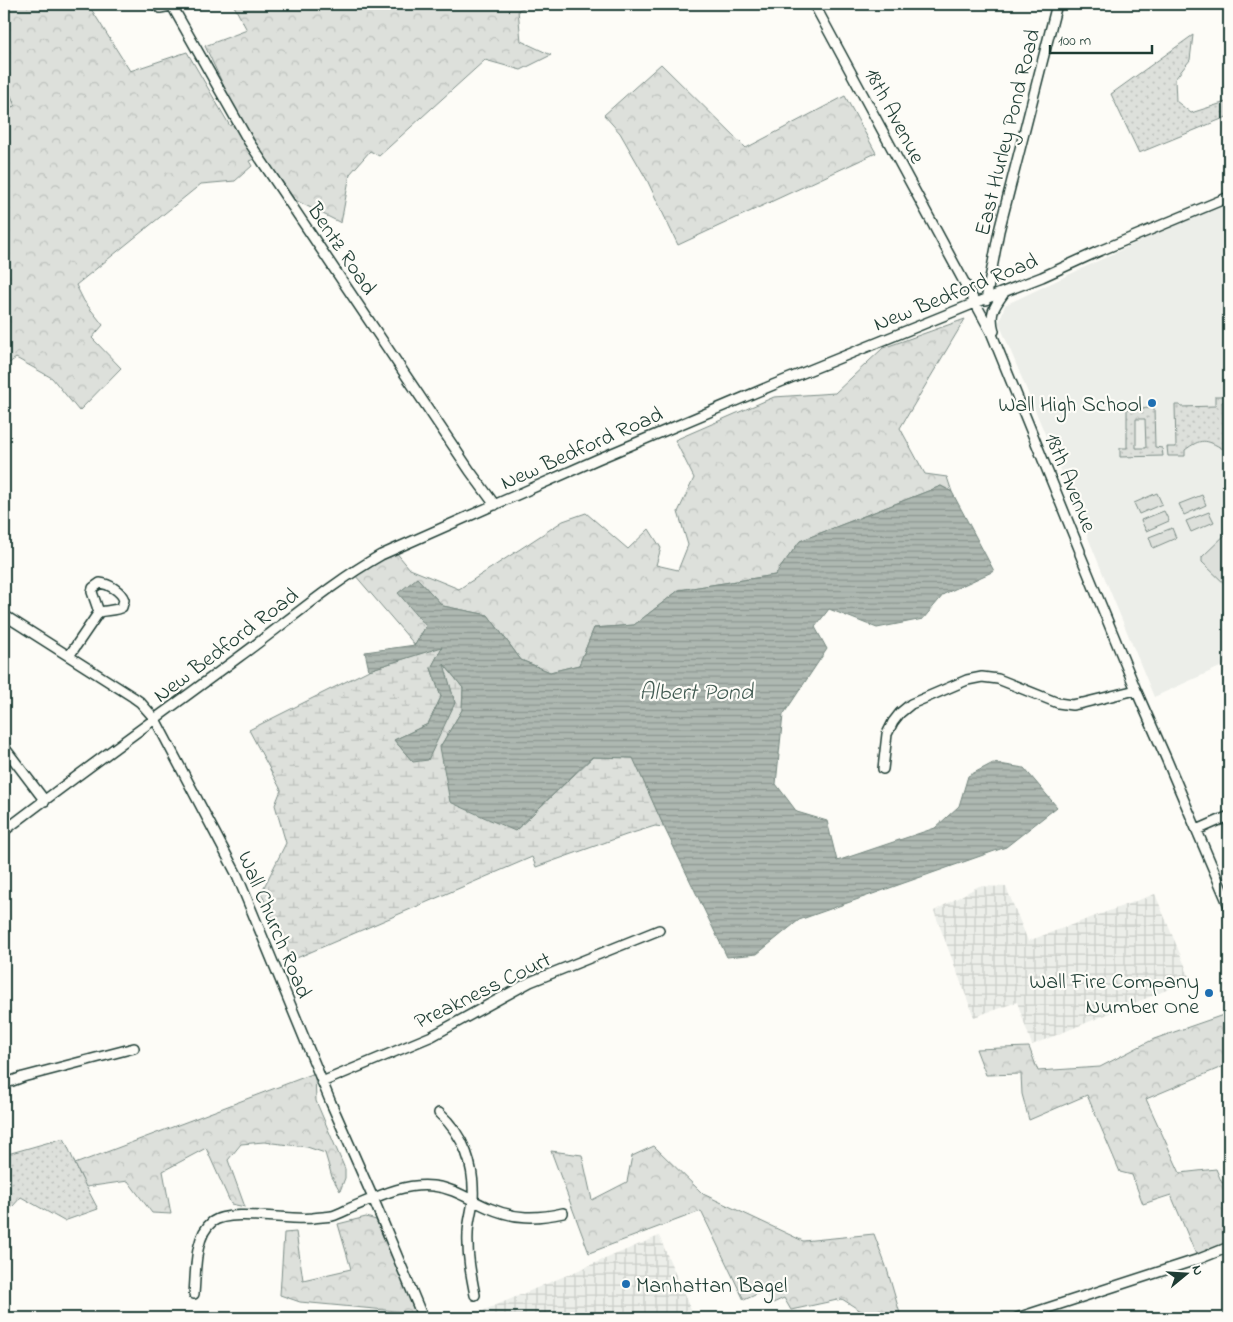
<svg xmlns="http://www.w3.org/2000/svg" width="1233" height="1322" font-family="'Indie Flower',sans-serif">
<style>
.built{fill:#eceee9}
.industrial{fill:url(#industrial-grid)}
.grass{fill:url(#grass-dots);stroke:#7e8e88;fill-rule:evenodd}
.forest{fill:url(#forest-crowns);stroke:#7e8e88}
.wetland{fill:url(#wetland-marsh);stroke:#7e8e88}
.green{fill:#dde0db;stroke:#7e8e88}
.water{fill:url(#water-rules);stroke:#75877f}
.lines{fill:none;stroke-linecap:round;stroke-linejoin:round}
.minor-casing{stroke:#1f3d34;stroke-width:12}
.minor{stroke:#fdfcf7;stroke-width:9}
.poi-dot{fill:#1f6fb2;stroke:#fdfcf7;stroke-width:2}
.labels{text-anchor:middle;stroke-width:4.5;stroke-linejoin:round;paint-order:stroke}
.street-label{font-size:22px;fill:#1f3d34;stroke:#fdfcf7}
.poi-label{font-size:22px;fill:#1f3d34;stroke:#fdfcf7;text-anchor:end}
.water-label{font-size:24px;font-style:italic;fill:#435c53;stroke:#fdfcf7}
</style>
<defs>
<pattern id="industrial-grid" width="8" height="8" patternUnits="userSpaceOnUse" patternTransform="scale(1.25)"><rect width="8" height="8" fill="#eceee9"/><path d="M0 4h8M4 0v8" fill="none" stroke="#cacdc8"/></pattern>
<pattern id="grass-dots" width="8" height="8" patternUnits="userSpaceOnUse" patternTransform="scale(1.25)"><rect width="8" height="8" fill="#dde0db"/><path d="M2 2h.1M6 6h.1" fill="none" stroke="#bdc1bd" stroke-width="1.8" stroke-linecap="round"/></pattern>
<pattern id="forest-crowns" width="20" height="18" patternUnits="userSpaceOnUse" patternTransform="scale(1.25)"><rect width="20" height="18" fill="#dde0db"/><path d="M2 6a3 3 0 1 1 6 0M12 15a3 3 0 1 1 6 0" fill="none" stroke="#bdc1bd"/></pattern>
<pattern id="wetland-marsh" width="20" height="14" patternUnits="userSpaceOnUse" patternTransform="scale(1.25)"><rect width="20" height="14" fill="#dde0db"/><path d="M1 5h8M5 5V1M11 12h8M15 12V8" fill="none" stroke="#bdc1bd"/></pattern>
<pattern id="water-rules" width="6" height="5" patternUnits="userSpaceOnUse" patternTransform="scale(1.25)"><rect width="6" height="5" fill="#aeb8b1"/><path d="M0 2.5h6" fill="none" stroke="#8d9791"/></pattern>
</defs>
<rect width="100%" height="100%" fill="#fdfcf7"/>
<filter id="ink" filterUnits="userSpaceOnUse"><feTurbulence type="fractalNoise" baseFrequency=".02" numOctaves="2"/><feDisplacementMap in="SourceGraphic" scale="10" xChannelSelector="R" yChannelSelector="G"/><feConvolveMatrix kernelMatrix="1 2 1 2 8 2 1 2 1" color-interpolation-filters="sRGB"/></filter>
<g filter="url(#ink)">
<!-- built -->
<path class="built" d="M1229 204V663L1154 697 999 323 1005 305 1161 231Z"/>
<!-- industrial -->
<path class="industrial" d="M979 886 1006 887 1028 941 1155 894 1191 980 1032 1045 1017 1002 974 1017 934 911Z
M659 1236 694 1317 691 1318H466Z"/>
<!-- grass -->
<path class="grass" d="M1193 35 1190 60 1175 79 1176 101 1191 113 1229 101V116L1139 153 1111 94Z
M1215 396H1225V401L1222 402 1223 449C1206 439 1201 438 1185 450V456H1168L1167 447H1176L1175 405H1180L1181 407 1215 406Z
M1154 408 1155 447 1162 448 1163 456 1120 457V448H1127V409ZM1136 419H1145L1146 448H1136Z
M64 1138 79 1173 98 1209 64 1221 21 1197 4 1216V1155Z"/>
<!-- forest -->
<path class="forest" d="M4 4H88L130 71 187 52 230 126 240 118 227 93 205 46 247 30 233 4H535L518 10 521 41 551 55 521 70 485 60 379 156 370 151 350 174 341 223 295 200 264 155 249 161 252 166 235 181 201 184 76 285 84 301 103 325 92 338 121 368 79 411 52 378 16 358 5 366 4 360V109L15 105 4 80Z
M661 64 746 148 845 96 876 153 678 245 647 180 620 133 604 115Z
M965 319 900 428 925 474 947 477 952 492 941 486 800 541 775 575 679 590 634 625 594 628 579 665 550 672 521 660 488 615 443 606 417 578 426 626 415 645 349 568 390 545 410 569 459 589 563 521 586 513 628 549 649 529 661 548 656 565 678 570 688 545 678 512 694 478 675 440 774 397 835 393 883 348Z
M1229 1013V1064L1146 1099 1180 1173 1216 1169 1222 1183 1229 1181V1245L1197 1257 1171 1195 1143 1204 1132 1175 1120 1172 1087 1095 1029 1120 1022 1094 1021 1074 986 1075 976 1049 1029 1047 1038 1071 1100 1067 1154 1039Z
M315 1073 316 1101 345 1169V1178L340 1191 332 1177 325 1153 307 1147 264 1142 241 1144 228 1160 245 1207 231 1204 206 1148 163 1171 171 1214 152 1213 128 1181 86 1187 75 1164Z
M654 1146 703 1194 803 1241 874 1234 887 1269 901 1317 872 1318 842 1299 791 1310 784 1298 773 1303 764 1291 744 1300 701 1211 589 1253 551 1151 582 1155 592 1200 627 1182 632 1156Z
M366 1217 376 1220 417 1313 300 1302 280 1295 284 1233 296 1232 303 1280 351 1269 338 1224Z"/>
<!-- wetland -->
<path class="wetland" d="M443 646 431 668 441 697 428 724 394 740 413 762 455 703 443 663 463 688 462 710 440 747 515 831 593 757 634 758 664 827 655 826 626 835 536 867 532 857 292 960 261 893 286 843 275 805 281 790 249 730 369 670Z"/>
<!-- green -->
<path class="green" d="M4 80 15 106 4 109Z
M1157 493 1162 504 1139 514 1134 503Z
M1202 495 1206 505 1184 515 1179 504Z
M1164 511 1169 521 1146 531 1141 520Z
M1209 512 1214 522 1191 532 1186 521Z
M1172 528 1176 538 1153 548 1149 537Z
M1229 531V588L1202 562V557Z"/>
<!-- water -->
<path class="water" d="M941 486 952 492 994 571 944 594 923 619 877 628 829 609 815 627 827 649 783 715 776 784 797 812 827 821 837 861 935 828 959 806 968 776 993 763 1024 768 1057 807 1006 847 799 920 757 954 727 957 664 827 633 758 592 757 515 831 450 802 440 747 462 710 463 688 444 664 455 703 428 760 413 762 394 740 428 724 441 697 431 668 442 647 369 670 365 652 415 645 426 626 398 593 417 578 443 606 488 615 521 660 550 672 579 665 594 628 634 625 679 590 775 575 800 541Z"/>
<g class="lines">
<defs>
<path id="minor" d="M154 4 160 8 171 6
M171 4 249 142 470 471 495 505
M814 4 991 332 1080 551V554L1136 690 1166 758 1229 906
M986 300 999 231 1057 4
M994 331C989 313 994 307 1004 293
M100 583C109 584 121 591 124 600L122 607C116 611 107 610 99 612L92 592 93 588Z
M4 615 133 697 140 702 155 719 237 875 331 1103 373 1198 423 1318
M69 656 99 612
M4 747 45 801
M883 769 887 734 893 722 900 713 911 704 967 680 982 677 998 679 1058 703 1072 705 1083 703 1136 690
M1197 830 1229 816
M4 831C81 772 161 715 239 657 286 623 330 584 381 555L598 459 773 385 975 303 1042 277 1097 252 1229 197
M322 1082 432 1036 530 982 659 930
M4 1084 23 1077 134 1048
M439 1113C464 1135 475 1166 473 1200 472 1211 468 1222 468 1234 467 1255 471 1275 475 1295
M194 1294C196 1274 194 1236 212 1222 230 1208 289 1221 313 1218 319 1217 326 1217 332 1216 339 1214 346 1210 353 1207 379 1196 404 1183 433 1186 454 1188 470 1200 489 1208 515 1219 536 1219 563 1213
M1017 1318 1199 1259 1229 1247"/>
</defs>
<!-- minor casing -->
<use href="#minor" class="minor-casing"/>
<!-- minor -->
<use href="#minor" class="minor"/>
</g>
</g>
<!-- markers -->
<g class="poi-dot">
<circle cx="1152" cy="403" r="5"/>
<circle cx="1209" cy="993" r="5"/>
<circle cx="626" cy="1284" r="5"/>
</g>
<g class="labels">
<!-- street labels -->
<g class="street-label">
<text transform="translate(896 115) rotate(62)" y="8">18th Avenue</text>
<text transform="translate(1006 132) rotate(-76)" y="8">East Hurley Pond Road</text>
<text transform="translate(343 248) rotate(56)" y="8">Bentz Road</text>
<text transform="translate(955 291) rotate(-22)" y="8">New Bedford Road</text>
<text transform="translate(581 447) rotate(-24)" y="8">New Bedford Road</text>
<text transform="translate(1072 482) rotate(68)" y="8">18th Avenue</text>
<text transform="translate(225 644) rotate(-37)" y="8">New Bedford Road</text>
<text transform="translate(276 924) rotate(67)" y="8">Wall Church Road</text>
<text transform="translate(482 989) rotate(-26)" y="8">Preakness Court</text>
</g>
<!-- poi labels -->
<g class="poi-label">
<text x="1142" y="411">Wall High School</text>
<text x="1199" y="988">Wall Fire Company<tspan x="1199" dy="25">Number One</tspan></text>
<text x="636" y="1292" text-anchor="start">Manhattan Bagel</text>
</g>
<!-- water labels -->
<g class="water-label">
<text x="696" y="699">Albert Pond</text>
</g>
</g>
<!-- margin -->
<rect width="1233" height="1322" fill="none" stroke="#fdfcf7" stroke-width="20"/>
<rect x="10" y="10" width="1213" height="1302" fill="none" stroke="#1f3d34" stroke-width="2" filter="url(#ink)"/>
<!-- north arrow -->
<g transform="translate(1186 1274) rotate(72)" stroke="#fdfcf7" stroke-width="4" paint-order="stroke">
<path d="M0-4L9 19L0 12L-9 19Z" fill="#1f3d34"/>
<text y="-8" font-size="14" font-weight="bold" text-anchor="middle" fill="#1f3d34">N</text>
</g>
<!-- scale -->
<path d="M1050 45v8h102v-8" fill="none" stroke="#1f3d34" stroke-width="2.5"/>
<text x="1058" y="45" font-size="15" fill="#1f3d34" stroke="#fdfcf7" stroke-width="4" paint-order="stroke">100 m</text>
</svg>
